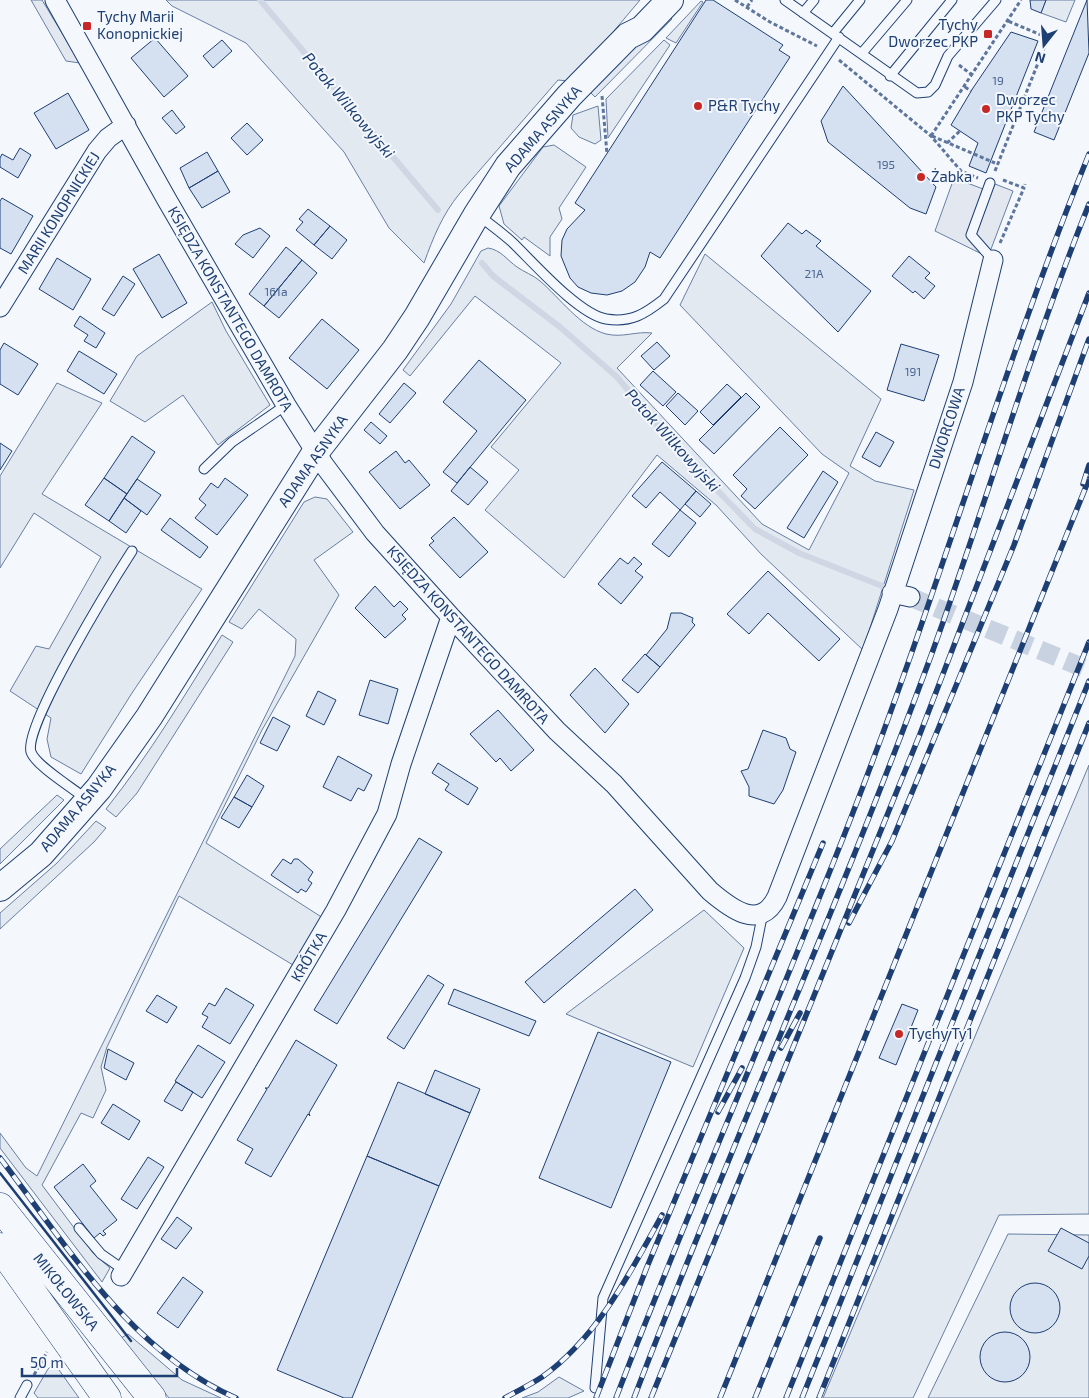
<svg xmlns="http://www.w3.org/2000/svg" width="1089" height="1398" font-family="'Exo 2',sans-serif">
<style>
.green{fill:#e3e9f0;stroke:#687fa3}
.parking{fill:#e3e8f0;stroke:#687fa3}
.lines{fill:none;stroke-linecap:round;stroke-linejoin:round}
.stream{stroke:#cfd7e4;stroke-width:6}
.building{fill:#d5e0f0;stroke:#1d3f73}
.street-tunnel{stroke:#c9d2e0;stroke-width:19;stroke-dasharray:19 9;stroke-linecap:butt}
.lane-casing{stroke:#1d3f73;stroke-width:11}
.street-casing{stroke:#1d3f73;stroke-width:21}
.secondary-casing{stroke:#1d3f73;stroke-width:28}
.primary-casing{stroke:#1d3f73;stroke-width:29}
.path{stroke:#5e769c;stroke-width:3;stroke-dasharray:4 2.5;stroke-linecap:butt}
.lane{stroke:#f4f7fb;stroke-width:9}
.street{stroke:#f4f7fb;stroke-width:19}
.secondary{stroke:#f4f7fb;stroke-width:26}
.primary{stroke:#f4f7fb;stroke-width:28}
.rail-casing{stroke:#1d3f73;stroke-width:5.5}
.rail{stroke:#f4f7fb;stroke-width:4;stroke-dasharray:11;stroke-linecap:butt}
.wall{stroke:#1d3f73;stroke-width:2.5}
.poi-dot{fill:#c62828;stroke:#f4f7fb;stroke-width:2}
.labels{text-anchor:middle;stroke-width:4;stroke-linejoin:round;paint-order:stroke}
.number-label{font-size:12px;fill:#4b6792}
.poi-label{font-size:15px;fill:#1d3f73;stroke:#f4f7fb;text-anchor:start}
.street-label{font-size:15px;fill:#1d3f73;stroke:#f4f7fb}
.water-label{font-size:16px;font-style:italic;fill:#1d3f73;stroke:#f4f7fb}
</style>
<rect width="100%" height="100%" fill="#f4f7fb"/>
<!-- green -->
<path class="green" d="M166 0H640L598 50 568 81 558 80 460 193C442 215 433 238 424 263L389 228 344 152 246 43 172 6Z
M1046 0H1075L1066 22 1041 13Z
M701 1 703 2 676 43 666 38Z
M664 40 670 45 608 138 606 99Z
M598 106 601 140 595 144 579 137 571 128 573 115Z
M554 145 586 167 559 208 562 219 550 237V256L524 237 522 240 504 224 499 206 543 147Z
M488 248C501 250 507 260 517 267 524 272 533 275 540 281 560 298 580 327 606 334 623 338 636 331 652 333L617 368 762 524 809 550 849 473 822 454 680 305 705 254 881 399 850 466 875 481 914 490 863 650 761 554 716 505 657 455 564 578 485 510 519 470 491 447 561 363 475 296 410 376 403 370 451 304 481 251Z
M212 302 226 331 270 405 218 445 183 395 145 422 110 401 137 356Z
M57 383 102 403 42 494 202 589 132 693 81 774 51 757 47 739 51 718 10 691 36 646 49 649 101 557 34 513 0 568V476Z
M315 497 327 499 353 532 314 560 339 595 262 730 206 843 323 918 293 965 179 896 107 1047 101 1067 106 1090 93 1118 81 1113 42 1185 93 1253 110 1268 102 1282 0 1148V1133L26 1168 37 1176 295 656 296 639 259 609 242 629 229 622 304 502Z
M222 635 233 642 137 793 116 817 106 809C150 754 185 695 222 635Z
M1089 765V1214L999 1215 913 1398H823Z
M57 795 64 800 0 864V849Z
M96 821 106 828 94 842 0 929V913L57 863Z
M704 910 744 948 693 1067 566 1014Z
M1008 1234 1089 1235V1398H928Z
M128 1334 182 1380 221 1398H169L121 1338Z
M54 1363 79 1398H38L34 1393 48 1369Z
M559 1377 584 1391 568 1398H522L538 1392Z"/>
<!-- parking -->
<path class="parking" d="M31 0H42L80 63 66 61Z
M666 13 672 19 595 97 590 92Z
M954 178 991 192 995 184 1013 191 988 257 935 231Z"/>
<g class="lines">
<!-- stream -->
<path class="stream" d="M260 0 438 210
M482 263 493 276 560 327 617 377 677 449 755 529 799 553 882 586"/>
</g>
<!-- building -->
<path class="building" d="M706 0H713L783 45 779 50 790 57 660 258 650 252 645 267 635 282 622 291 607 295 591 293 578 287 570 278 561 256 562 240 567 229 585 210 575 203Z
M1030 0H1046L1041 13 1031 9Z
M1087 0 1089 53 1054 140 1034 132Z
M1011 32 1038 41 986 173 969 166 978 143 951 125 973 88Z
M155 38 188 76 164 97 131 58Z
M222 40 232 51 213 68 203 56Z
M843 86 936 187 926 214 910 208 828 142 821 121Z
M68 93 89 130 56 149 34 113Z
M172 110 185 127 176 134 162 118Z
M247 123 263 140 247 155 231 138Z
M20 148 31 155 18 178 0 167V158L2 154 13 160Z
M207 152 218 171 189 188 180 168Z
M218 171 230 192 202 208 189 188Z
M2 198 33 216 11 254 0 248V201Z
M308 209 330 226 314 245 296 230 303 222 299 219Z
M788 223 802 234 806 230 821 241 816 246 871 291 838 332 761 256Z
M330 226 347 240 332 259 314 245Z
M260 228 270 236 253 258 235 244 243 235Z
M286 247 302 260 264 306 249 294Z
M159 254 187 303 162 318 133 269Z
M909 256 930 273 925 278 935 286 924 299 915 291 913 293 892 276Z
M57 258 91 279 73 310 39 289Z
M302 260 317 273 279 318 264 306Z
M123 276 135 284 114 316 102 309Z
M80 316 105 333 96 348 84 341 88 335 74 326Z
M322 319 359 350 327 389 289 358Z
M657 342 670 356 654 370 641 356Z
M4 343 38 364 18 395 0 384V350Z
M901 344 939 355 924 401 887 390Z
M79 351 117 374 104 394 67 371Z
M479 360 526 400 457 483 443 472 477 431 443 402Z
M653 371 676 392 663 406 640 385Z
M404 383 416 393 390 423 379 414Z
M727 384 741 397 713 425 700 412Z
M678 393 698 411 685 425 666 406Z
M746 393 760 407 714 454 699 440Z
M371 422 387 436 380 444 364 430Z
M780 427 808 455 755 509 741 496 747 489 733 475Z
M876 432 894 442 880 467 862 457Z
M132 436 155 452 127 494 104 478Z
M0 443 12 451 0 470Z
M396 451 405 463 409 460 430 485 400 509 369 472Z
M662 462 696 491 680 510 660 492 646 508 632 496Z
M470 467 488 482 468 505 451 491Z
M823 471 838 482 804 538 787 528Z
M104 478 127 494 109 521 85 505Z
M225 478 248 495 217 535 195 518 206 505 199 499 211 483 218 488Z
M137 479 161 495 147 515 124 498Z
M696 491 711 504 700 517 685 504Z
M124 498 141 511 126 533 109 521Z
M680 510 696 523 669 557 652 544Z
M454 517 488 552 460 578 429 545 434 541 431 538Z
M170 518 208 547 200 558 161 530Z
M634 557 642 564 635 571 643 577 621 604 598 584 620 558 628 564Z
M768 571 840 639 819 661 768 613 749 634 727 614Z
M375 586 394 607 400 601 408 609 402 615 406 619 385 638 355 608Z
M671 613H681L693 618 692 622 695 625 660 667 646 655 667 629Z
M645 654 660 667 638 693 622 680Z
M595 668 629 704 605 733 570 695Z
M370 680 398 689 388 724 359 715Z
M318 691 336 700 324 725 306 716Z
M498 710 534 750 511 771 500 758 496 762 470 734Z
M273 717 290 726 277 751 260 743Z
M763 730 786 738 790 749 796 752 783 790 774 804 749 796V787L741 771 748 769Z
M338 756 372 775 364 791 358 788 351 801 323 787Z
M438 763 478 788 468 805 445 790 449 784 432 773Z
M247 775 264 786 252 807 234 797Z
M234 797 252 807 239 828 221 818Z
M419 838 442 852 337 1024 314 1010Z
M283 859 291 864 294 859H298L313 872 308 880 312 883 306 892 301 889 298 893 271 875Z
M635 889 653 910 544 1003 525 982Z
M428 975 444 985 404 1049 387 1038Z
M226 988 254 1005 230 1044 202 1027 208 1017 202 1014 209 1003 215 1006Z
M454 989 536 1021 529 1036 448 1004Z
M157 995 177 1007 167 1023 146 1011Z
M902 1004 918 1010 896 1065 879 1058Z
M598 1032 671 1062 611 1208 539 1178Z
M296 1040 337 1065 309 1113 310 1116 308 1114 271 1177 245 1163 253 1149 237 1140 267 1089 265 1088H268Z
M198 1045 225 1062 202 1098 175 1081Z
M108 1049 134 1063 126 1080 104 1068Z
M435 1070 480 1089 470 1113 425 1094Z
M176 1082 193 1092 182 1111 164 1101Z
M398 1082 470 1113 439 1186 367 1156Z
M113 1104 140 1121 129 1140 101 1123Z
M367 1156 439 1186 352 1398H344L277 1370Z
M148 1157 164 1167 137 1209 121 1199Z
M83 1164 96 1181 90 1186 117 1220 103 1231 106 1234 103 1236 100 1233 94 1238 54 1187Z
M177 1217 192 1228 176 1249 161 1239Z
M1061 1228 1089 1243V1256L1082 1269 1048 1251Z
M183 1277 203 1292 178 1328 157 1313Z
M1010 1308a25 25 0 1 1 50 0a25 25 0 1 1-50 0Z
M980 1357a25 25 0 1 1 50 0a25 25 0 1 1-50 0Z"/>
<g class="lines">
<!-- street-tunnel -->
<path class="street-tunnel" d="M910 597 1089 670"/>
<defs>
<path id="lane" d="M785 0 917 93 928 92 935 85 948 56 996 0
M803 13 814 0
M833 33 860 0
M862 53 907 0
M890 76 952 0
M990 183 971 235 993 260
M479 216C490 224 502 233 512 242 533 262 578 314 606 319 631 323 645 314 664 299L839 37
M204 469 232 442 286 405
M86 799C73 788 36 766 31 752 23 726 114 579 132 551
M79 1228 101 1254 124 1270
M595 1388 603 1298 745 978 756 947 763 912
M20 1398 27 1385"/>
<path id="street" d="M55 0 167 200 286 405 324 465 375 533 451 617 557 731 614 784 710 891C730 908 760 932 777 897L888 609 963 382 993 260
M0 307 97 151 108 138 126 125
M892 593 910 597
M121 1276 336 910 387 814 401 764 451 617"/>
<path id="secondary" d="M0 888 41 854 99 788 149 717 315 453 395 350 417 317 477 214 508 166 569 96 628 36 642 29 670 0"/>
<path id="primary" d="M0 1207 152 1398
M0 1247 107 1398"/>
</defs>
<!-- lane casing -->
<use href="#lane" class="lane-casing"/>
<!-- street casing -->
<use href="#street" class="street-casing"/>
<!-- secondary casing -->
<use href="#secondary" class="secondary-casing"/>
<!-- primary casing -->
<use href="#primary" class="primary-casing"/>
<!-- path -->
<path class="path" d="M735 0 770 22 817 46
M747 7 752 0
M839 60 931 136 961 171 978 178
M959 65 972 75
M965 87 971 91
M602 96 607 154
M931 136 1021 0
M932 136 995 163
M947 143 960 131
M995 171 1048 38 1008 21
M1003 180 1024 188 1025 184
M1000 243 1024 188
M34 1375 47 1352"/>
<!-- lane -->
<use href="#lane" class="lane"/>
<!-- street -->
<use href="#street" class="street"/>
<!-- secondary -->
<use href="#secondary" class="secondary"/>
<!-- primary -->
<use href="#primary" class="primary"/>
<defs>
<path id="rail" d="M1083 484 1089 465
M849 923 892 841 1014 545 1089 339
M781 1048 800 1013
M718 1112 742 1068
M0 1158C68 1247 130 1351 236 1398
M505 1398C517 1391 530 1385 542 1377 597 1338 630 1273 662 1215
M596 1398 647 1267 823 843
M616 1398C691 1202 776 1011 852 815 937 597 1001 371 1089 154
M634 1398C729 1148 840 904 932 653 986 504 1030 351 1089 204
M651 1398 920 734 1089 293
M720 1398 1089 479
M755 1398 820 1238
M786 1398 1089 642
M802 1398 1089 681
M819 1398 1089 723"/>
</defs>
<!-- rail casing -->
<use href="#rail" class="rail-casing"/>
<!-- rail -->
<use href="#rail" class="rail"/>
<!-- wall -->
<path class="wall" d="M0 1173 131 1341"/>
</g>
<!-- markers -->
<g class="poi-dot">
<rect x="82" y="21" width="10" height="10" rx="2.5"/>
<rect x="983" y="29" width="10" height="10" rx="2.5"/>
<circle cx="698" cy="106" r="5"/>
<circle cx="986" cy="109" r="5"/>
<circle cx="921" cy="177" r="5"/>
<circle cx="899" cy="1034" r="5"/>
</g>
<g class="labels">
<!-- number labels -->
<g class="number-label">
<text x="998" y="85">19</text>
<text x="886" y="169">195</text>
<text x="814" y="278">21A</text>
<text x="276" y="296">161a</text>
<text x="913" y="376">191</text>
</g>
<!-- poi labels -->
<g class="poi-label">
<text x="97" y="22">Tychy Marii<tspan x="97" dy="17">Konopnickiej</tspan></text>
<text x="978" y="30" text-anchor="end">Tychy<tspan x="978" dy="17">Dworzec PKP</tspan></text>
<text x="996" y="105">Dworzec<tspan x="996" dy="17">PKP Tychy</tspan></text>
<text x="708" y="111">P&amp;R Tychy</text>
<text x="931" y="182">Żabka</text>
<text x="909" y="1039">Tychy Ty1</text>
</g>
<!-- street labels -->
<g class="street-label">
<text transform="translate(543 129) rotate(-49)" y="5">ADAMA ASNYKA</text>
<text transform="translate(59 213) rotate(-58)" y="5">MARII KONOPNICKIEJ</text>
<text transform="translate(230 309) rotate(60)" y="5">KSIĘDZA KONSTANTEGO DAMROTA</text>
<text transform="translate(947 428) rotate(-72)" y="5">DWORCOWA</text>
<text transform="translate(313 461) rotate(-55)" y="5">ADAMA ASNYKA</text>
<text transform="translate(468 635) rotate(48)" y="5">KSIĘDZA KONSTANTEGO DAMROTA</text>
<text transform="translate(78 808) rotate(-50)" y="5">ADAMA ASNYKA</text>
<text transform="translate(309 957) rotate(-59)" y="5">KRÓTKA</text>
<text transform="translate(66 1292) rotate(51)" y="5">MIKOŁOWSKA</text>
</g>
<!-- water labels -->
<g class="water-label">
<text transform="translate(349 105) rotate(50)" y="6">Potok Wilkowyjski</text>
<text transform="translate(673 440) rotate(48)" y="6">Potok Wilkowyjski</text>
</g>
</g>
<!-- north arrow -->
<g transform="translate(1044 45) rotate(197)" stroke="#f4f7fb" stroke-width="4" paint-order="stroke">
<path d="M0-4L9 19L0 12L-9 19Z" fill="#1d3f73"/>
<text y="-8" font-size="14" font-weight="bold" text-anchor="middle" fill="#1d3f73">N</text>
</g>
<!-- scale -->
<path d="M22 1368v8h155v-8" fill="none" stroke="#1d3f73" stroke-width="2.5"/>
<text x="30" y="1368" font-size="15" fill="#1d3f73" stroke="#f4f7fb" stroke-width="4" paint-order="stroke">50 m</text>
</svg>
